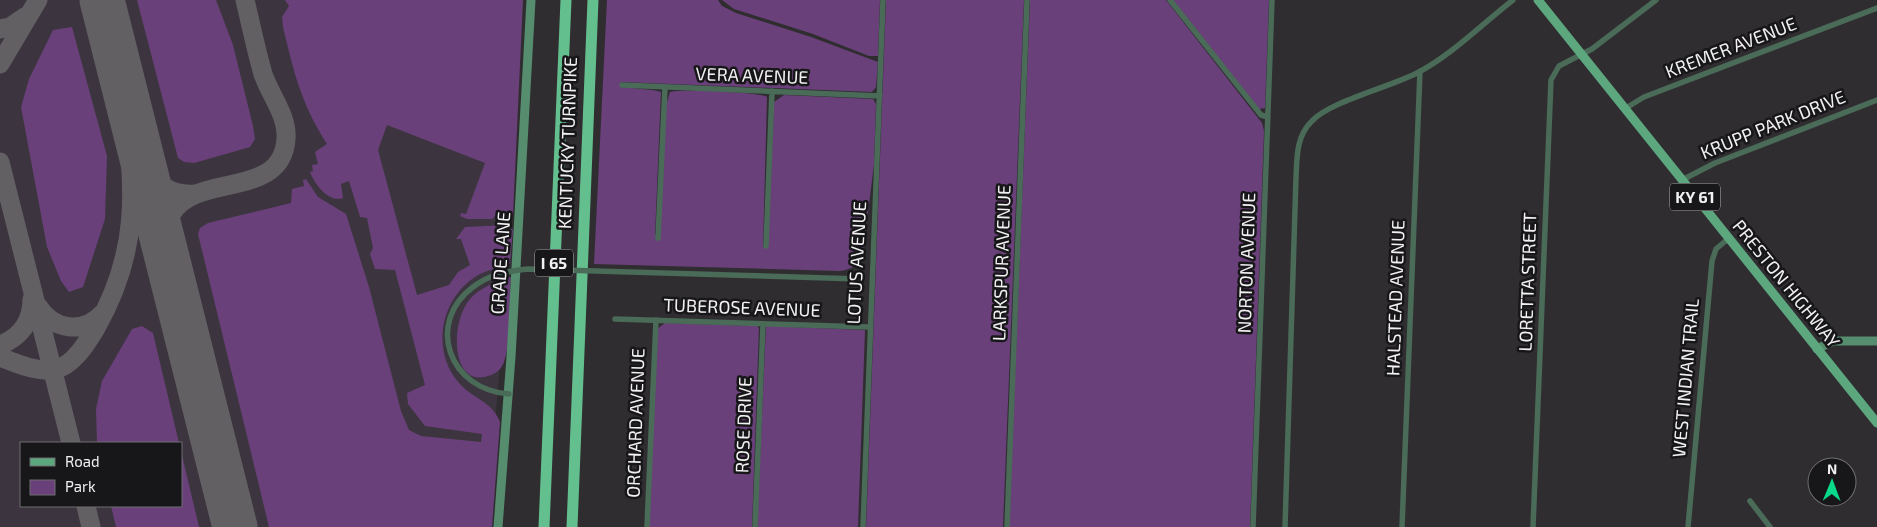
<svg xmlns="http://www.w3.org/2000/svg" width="1877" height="527" font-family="'Exo 2',sans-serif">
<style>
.built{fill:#3c353f;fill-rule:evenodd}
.green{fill:#694079}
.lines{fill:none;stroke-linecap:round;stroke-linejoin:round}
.taxiway{stroke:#636064;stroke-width:19}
.runway{stroke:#636064;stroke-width:45}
.minor{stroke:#496b57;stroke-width:5.5}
.secondary{stroke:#558d6e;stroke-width:9}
.primary{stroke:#5da77f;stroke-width:9}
.motorway{stroke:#64bf8e;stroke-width:11}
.minor-bridge{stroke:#496b57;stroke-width:5.5}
.labels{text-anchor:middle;stroke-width:5;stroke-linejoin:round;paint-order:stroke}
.shield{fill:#171618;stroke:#b0afb1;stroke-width:1}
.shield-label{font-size:16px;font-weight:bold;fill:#f2f0f3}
.street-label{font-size:18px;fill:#f2f0f3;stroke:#171618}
</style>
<rect width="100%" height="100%" fill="#302d31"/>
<!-- built -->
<path class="built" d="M0 0H520L508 271 486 527H0ZM21 443H181V506H21Z"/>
<!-- green -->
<path class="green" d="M137 0H216L233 45 253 126 255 139 250 147 194 163 184 162 178 158Z
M285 0H523L513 215 499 218 504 216V212L499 213 492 219H467L460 216 461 213 466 214 485 163 387 125 378 150 417 295 449 285 458 272 470 265 461 239H456L465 227 506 225 513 230 510 264C499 268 486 270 475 277 440 300 431 351 459 383 473 399 492 401 500 422L492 527H269L198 234 200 228 208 223 291 203 292 189 304 186 303 180 306 179 318 197 346 214 369 287 401 411 409 430 421 436 481 442 482 434 425 426 408 404 407 393 425 385 395 270 375 269 370 254 373 248 367 218 360 217 349 181 341 184 343 198C329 203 315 185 310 172L313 171 312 165 318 164 315 152 327 144C301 103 294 73 283 27L282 17 289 6Z
M607 0H718L722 6 736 13 811 37 878 62 876 87 872 92 621 82V87L653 90 661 92 655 235 660 237 666 105 670 92C679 89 761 92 767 97L763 247H768L774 102 784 95 873 99 876 104 874 164 863 253C859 265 853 269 840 271L594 264Z
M722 0H880L878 56H869L813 34 734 9Z
M886 0H1024L1003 527H866Z
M1030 0H1166L1262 123 1264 131 1250 527H1009Z
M1173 0H1269L1265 108 1259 109Z
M72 27 107 156 105 219 83 287 69 292 61 281 47 247 21 107 29 79 53 30Z
M511 277C509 300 511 341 504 362 502 368 497 373 491 375 451 391 449 323 470 299 481 287 496 282 511 277Z
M665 323 757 326 759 328 752 527H649L657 329Z
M142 326 153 333 179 443H97L96 409 102 381 132 329Z
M766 326 865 330 858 527H757Z
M181 451 199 527H116L111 506H181Z"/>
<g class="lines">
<!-- taxiway -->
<path class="taxiway" d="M0 29 10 27 26 16
M0 64 38 0
M0 162 71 443
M144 164C156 184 170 196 195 194
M164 246C165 235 165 223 172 213 197 172 282 200 286 139 288 116 270 95 263 74 256 50 251 25 245 0
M38 306C53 330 83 335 103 313
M0 345C21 337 32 321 32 299
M0 357C52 378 66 378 96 328 147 238 131 173 122 76
M86 506 91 527"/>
<!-- runway -->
<path class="runway" d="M102 0 235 527"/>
<!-- minor -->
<path class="minor" d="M1170 0 1261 115 1268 117
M622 85 880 96
M1626 108 1644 97 1877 8
M1682 180 1715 163 1877 100
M658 238 665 87
M766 246 772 91
M615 319 869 327
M1750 501 1770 527
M647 527 656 320
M755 527 763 324
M863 527 883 0
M1007 527 1027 0
M1253 527 1272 0
M1285 527 1296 178C1297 158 1296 136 1312 121 1331 101 1391 87 1419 72 1454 53 1482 24 1513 0
M1402 527 1420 71
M1533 527 1551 80 1559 66 1592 49 1656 0
M1688 527 1712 261 1716 249 1729 238"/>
<!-- secondary -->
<path class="secondary" d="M1817 349 1833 341H1877
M498 527 511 357 531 0"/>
<!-- primary -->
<path class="primary" d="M1538 0 1877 423"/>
<!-- motorway -->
<path class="motorway" d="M544 527 566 0
M572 527 593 0"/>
<!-- minor-bridge -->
<path class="minor-bridge" d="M509 394C449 390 425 323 473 287 490 274 508 271 528 269L860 279"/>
</g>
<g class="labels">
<!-- shield labels -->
<g class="shield">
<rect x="1670" y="183.5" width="50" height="27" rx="4"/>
<rect x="535" y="249.5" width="38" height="27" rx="4"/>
</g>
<g class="shield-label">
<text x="1695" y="203">KY 61</text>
<text x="554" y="269">I 65</text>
</g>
<!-- street labels -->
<g class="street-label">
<text transform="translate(1731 48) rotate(-21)" y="6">KREMER AVENUE</text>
<text transform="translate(752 76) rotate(2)" y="6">VERA AVENUE</text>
<text transform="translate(1773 125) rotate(-22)" y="6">KRUPP PARK DRIVE</text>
<text transform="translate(568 143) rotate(-88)" y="6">KENTUCKY TURNPIKE</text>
<text transform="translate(501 263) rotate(-86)" y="6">GRADE LANE</text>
<text transform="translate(857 263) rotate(-87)" y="6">LOTUS AVENUE</text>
<text transform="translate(1002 263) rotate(-88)" y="6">LARKSPUR AVENUE</text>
<text transform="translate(1247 263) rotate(-88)" y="6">NORTON AVENUE</text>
<text transform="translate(1528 282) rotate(-88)" y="6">LORETTA STREET</text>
<text transform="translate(1786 284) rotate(51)" y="6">PRESTON HIGHWAY</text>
<text transform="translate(1396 298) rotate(-88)" y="6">HALSTEAD AVENUE</text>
<text transform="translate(742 308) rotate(2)" y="6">TUBEROSE AVENUE</text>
<text transform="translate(1686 378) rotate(-85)" y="6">WEST INDIAN TRAIL</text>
<text transform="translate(636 423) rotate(-88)" y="6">ORCHARD AVENUE</text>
<text transform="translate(744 425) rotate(-88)" y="6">ROSE DRIVE</text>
</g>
</g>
<!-- legend -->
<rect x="20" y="442" width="162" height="65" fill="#171618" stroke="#6f6d70"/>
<rect x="30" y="458" width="25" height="8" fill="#5da77f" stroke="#6f6d70"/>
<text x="65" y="467" font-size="15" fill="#f2f0f3">Road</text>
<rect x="30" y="480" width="25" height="15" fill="#694079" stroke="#6f6d70"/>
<text x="65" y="492" font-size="15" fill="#f2f0f3">Park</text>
<!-- north arrow -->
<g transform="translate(1832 482) rotate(1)"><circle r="24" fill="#171618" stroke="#6f6d70"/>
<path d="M0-4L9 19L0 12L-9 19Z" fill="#09d98b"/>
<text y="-8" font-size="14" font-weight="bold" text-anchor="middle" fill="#f2f0f3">N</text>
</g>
</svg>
